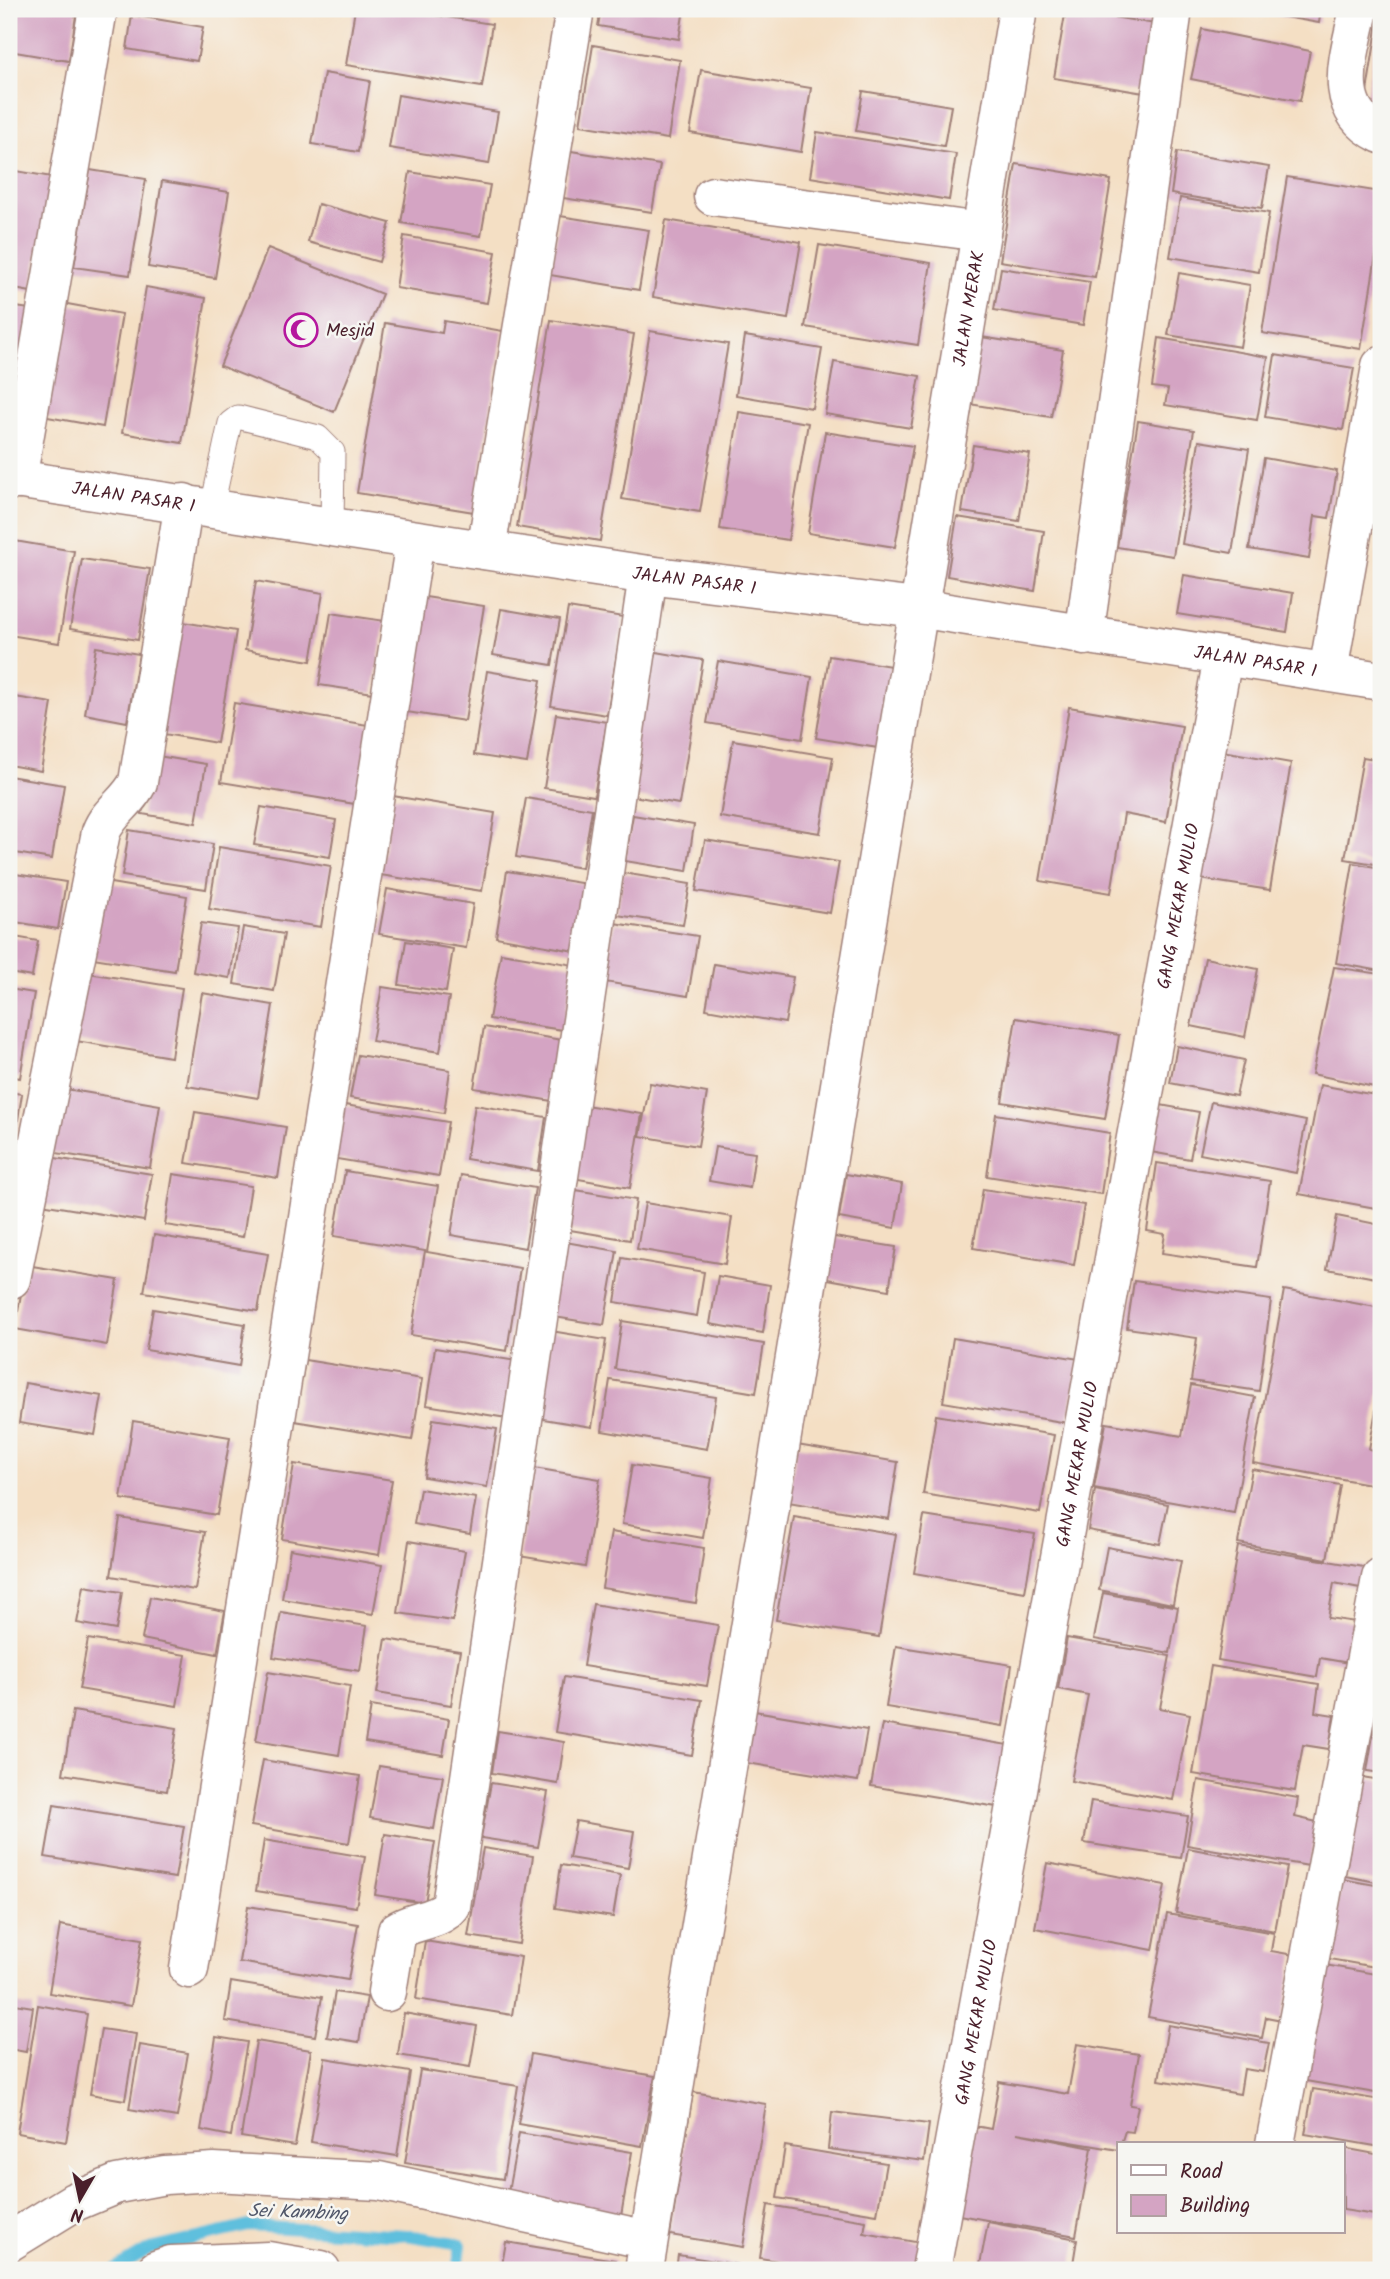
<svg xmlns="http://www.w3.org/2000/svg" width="1390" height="2279" font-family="Kalam,sans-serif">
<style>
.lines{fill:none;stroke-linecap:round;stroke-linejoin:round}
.stream{stroke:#5fbfdd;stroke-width:12}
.building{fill:#d4a4c3}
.lane-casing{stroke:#9f7f78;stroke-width:25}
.street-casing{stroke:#9f7f78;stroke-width:41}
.lane{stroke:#fff;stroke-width:23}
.street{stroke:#fff;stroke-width:38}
.labels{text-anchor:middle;stroke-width:5;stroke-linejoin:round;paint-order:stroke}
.street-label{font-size:18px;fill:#4a1f2b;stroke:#f6f6f2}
.poi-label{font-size:18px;fill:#4a1f2b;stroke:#f6f6f2;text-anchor:start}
.water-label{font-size:19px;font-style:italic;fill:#515769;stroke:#f6f6f2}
</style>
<rect width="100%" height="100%" fill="#f6f6f2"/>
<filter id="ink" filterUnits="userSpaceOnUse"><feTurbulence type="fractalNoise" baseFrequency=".0143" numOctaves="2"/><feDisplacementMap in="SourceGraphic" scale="14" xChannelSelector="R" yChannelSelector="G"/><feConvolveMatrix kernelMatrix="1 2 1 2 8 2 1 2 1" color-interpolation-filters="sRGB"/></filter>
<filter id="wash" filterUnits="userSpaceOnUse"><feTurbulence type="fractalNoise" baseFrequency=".00686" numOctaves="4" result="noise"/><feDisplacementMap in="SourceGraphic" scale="28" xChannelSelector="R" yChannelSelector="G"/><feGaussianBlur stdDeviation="1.57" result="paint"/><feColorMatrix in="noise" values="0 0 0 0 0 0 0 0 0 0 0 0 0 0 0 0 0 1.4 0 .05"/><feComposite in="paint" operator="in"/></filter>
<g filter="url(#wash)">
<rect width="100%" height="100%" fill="#f4dfc4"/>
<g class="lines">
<!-- stream -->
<path class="stream" d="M115 2270 150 2249 249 2226 406 2235 461 2244 458 2270"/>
</g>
<g id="blocks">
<!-- building -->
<path class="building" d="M9 9H77L69 61 9 51Z
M355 9H396L492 24 482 87 346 65Z
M472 9H495L494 14Z
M601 9H684L679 39 598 26Z
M1066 9 1155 24 1144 93 1054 78Z
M1240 9H1321L1319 23Z
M1380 10H1381V113L1364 110Z
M132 15 203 27 197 61 127 49Z
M1202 29 1310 51 1300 101 1191 79Z
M593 45 680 60 668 139 580 125Z
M701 70 811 88 801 152 690 133Z
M324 73 370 81 358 152 312 144Z
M863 91 951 106 944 146 856 131Z
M398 95 498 112 489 164 389 148Z
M817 132 956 154 949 200 810 177Z
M571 151 660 165 652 212 563 198Z
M1177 152 1269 167 1262 208 1171 194Z
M1016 164 1111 180 1095 277 1000 261Z
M90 170 146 179 130 275 74 267Z
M16 171 52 177 31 292 9 288V208Z
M410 172 490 185 481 236 401 223Z
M1287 177 1381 192V224L1361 349 1262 333Z
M162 181 229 192 215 278 148 267Z
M1180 198 1269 213 1259 272 1170 257Z
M318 204 390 223 379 262 308 242Z
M560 216 649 230 639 290 550 275Z
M666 220 801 242 788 319 653 297Z
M404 236 496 252 487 303 396 288Z
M819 245 931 263 918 345 805 327Z
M268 248 382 294 334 412 220 366Z
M1001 268 1090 282 1083 325 994 310Z
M1179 273 1250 285 1240 347 1168 335Z
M146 287 206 298 182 443 122 433Z
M62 303 122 314 103 427 42 416Z
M9 306 37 310 21 406 9 404Z
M551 320 634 334 600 541 517 527Z
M444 321 503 331 474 512 357 493 385 323 442 333Z
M650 331 728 344 700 512 622 499Z
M745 336 822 349 812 408 736 395Z
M975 336 1063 350 1051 417 963 403Z
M1159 338 1268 357 1257 420 1165 405 1168 389 1152 387Z
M1275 355 1354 368 1343 430 1265 417Z
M834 362 920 376 911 428 825 414Z
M739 412 808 423 788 540 720 529Z
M1138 421 1194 430 1173 556 1117 547Z
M825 432 913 446 895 547 808 533Z
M1199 441 1249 449 1232 553 1182 544Z
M973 445 1030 454 1019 521 962 512Z
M1264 458 1337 471 1329 518 1315 516 1309 559 1249 549Z
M957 517 1044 531 1035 591 947 576Z
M9 540 74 551 59 643 9 635Z
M82 559 150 569 138 640 70 629Z
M1184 575 1293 593 1287 632 1177 614Z
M256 581 323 593 311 661 245 650Z
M419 596 484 606 465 721 400 711Z
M568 608 623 617 607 715 551 706Z
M501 609 560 619 552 665 493 655Z
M331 613 385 621 373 693 319 685Z
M177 621 236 631 217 743 158 733Z
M96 647 139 654 127 722 85 714Z
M645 650 703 660 679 804 621 794Z
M829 656 891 666 878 748 816 738Z
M718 661 812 677 802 739 707 723Z
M487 671 541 680 527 763 474 755Z
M9 696 52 703 41 771 9 765Z
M234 703 374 726 361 805 221 782Z
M1069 707 1182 726 1166 822 1124 814 1111 893 1040 881Z
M556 714 607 722 594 796 544 788Z
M733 740 833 757 820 833 720 817Z
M1222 751 1291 763 1270 890 1200 879Z
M152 755 206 764 196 823 142 814Z
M1363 757 1381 760V865L1345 859Z
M9 776 64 785 52 859 9 852Z
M393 796 495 813 482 891 380 875Z
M526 798 592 809 582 868 516 857Z
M261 807 336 820 330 857 254 845Z
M633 815 694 825 687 871 625 861Z
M129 830 213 844 206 889 122 876Z
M705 840 839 862 830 913 696 891Z
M219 847 331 866 321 927 209 909Z
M1353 863 1381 868V971L1336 963Z
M507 871 587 884 575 951 496 937Z
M9 873 66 882 58 929 9 921Z
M623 873 690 884 683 925 617 915Z
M105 882 187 896 175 971 93 958Z
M387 889 473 904 466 948 379 934Z
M201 923 238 928 230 978 193 972Z
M614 923 698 936 688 996 605 982Z
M243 927 284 934 274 991 234 984Z
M9 936 38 941 32 977 9 973Z
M406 941 453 949 446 992 399 985Z
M501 953 574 965 563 1030 489 1019Z
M1205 958 1258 969 1245 1037 1191 1026Z
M714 964 793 977 785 1023 706 1009Z
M1334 967 1381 974 1379 1088 1312 1074Z
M82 972 182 988 171 1057 70 1040Z
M382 987 449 997 440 1052 372 1041Z
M9 989 34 993 20 1078 9 1076Z
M202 993 273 1005 258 1098 187 1086Z
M1016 1018 1119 1035 1105 1119 1002 1102Z
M484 1027 562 1040 552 1101 474 1088Z
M1177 1046 1244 1060 1236 1096 1170 1083Z
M358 1055 450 1070 444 1113 350 1098Z
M650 1083 707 1093 698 1146 640 1136Z
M1320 1085 1381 1096V1209L1299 1194Z
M60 1088 160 1105 150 1168 50 1152Z
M9 1092 22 1094 13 1151H9Z
M1211 1102 1306 1121 1296 1173 1200 1154Z
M339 1104 448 1122 439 1176 331 1158Z
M579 1104 642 1114 630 1188 567 1177Z
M1155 1104 1199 1112 1190 1159 1145 1151Z
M475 1105 546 1117 538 1171 466 1159Z
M195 1112 286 1127 278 1178 186 1163Z
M996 1114 1110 1133 1101 1194 987 1176Z
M715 1147 755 1153 750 1188 709 1181Z
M43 1156 152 1174 144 1221 35 1203Z
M1157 1163 1270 1181 1257 1267 1162 1253 1165 1234 1147 1231Z
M345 1171 438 1186 427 1252 520 1268 507 1351 411 1335 425 1251 334 1236Z
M173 1174 251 1186 243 1237 165 1225Z
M846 1174 902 1184 895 1228 839 1218Z
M461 1175 535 1188 525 1248 451 1235Z
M564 1188 636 1200 630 1240 558 1228Z
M983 1189 1084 1205 1074 1265 973 1248Z
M645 1203 732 1217 725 1264 637 1249Z
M1337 1216 1381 1225V1279L1327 1269Z
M154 1235 268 1254 258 1311 144 1292Z
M828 1236 896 1247 889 1290 822 1278Z
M554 1240 617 1251 604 1325 542 1315Z
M622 1258 704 1272 697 1316 615 1302Z
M26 1265 118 1280 107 1345 15 1329Z
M718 1276 770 1285 763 1333 710 1324Z
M1134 1281 1271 1300 1259 1391 1191 1381 1197 1338 1127 1328Z
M1284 1290 1381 1308V1382L1369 1449 1381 1452V1486L1253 1463Z
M153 1309 245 1324 239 1366 146 1350Z
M622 1321 764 1344 756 1393 615 1369Z
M551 1331 606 1340 592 1427 537 1418Z
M953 1338 1079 1359 1068 1423 943 1402Z
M435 1348 517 1361 507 1418 426 1405Z
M305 1360 422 1379 412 1440 294 1421Z
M610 1380 716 1397 707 1449 602 1431Z
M25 1383 102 1396 95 1435 19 1423Z
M1191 1385 1255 1397 1234 1513 1094 1488 1106 1423 1182 1436Z
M936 1415 1054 1435 1040 1513 923 1494Z
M433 1419 497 1429 487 1487 424 1477Z
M133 1421 230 1437 217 1515 121 1499Z
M797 1445 898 1462 889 1519 788 1502Z
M294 1464 392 1480 379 1555 282 1539Z
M632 1465 712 1478 703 1538 622 1524Z
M534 1468 600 1479 585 1567 519 1556Z
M1252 1469 1340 1485 1327 1559 1238 1543Z
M420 1489 476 1498 470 1534 414 1524Z
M1095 1490 1168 1504 1160 1544 1088 1530Z
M924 1516 1035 1534 1025 1592 914 1573Z
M794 1517 896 1534 879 1637 776 1620Z
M120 1518 205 1532 195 1590 111 1576Z
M611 1532 704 1548 696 1603 602 1588Z
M409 1541 465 1551 453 1621 398 1613Z
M1238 1546 1364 1567 1360 1588 1334 1583 1328 1618 1356 1622 1349 1663 1320 1658 1317 1677 1218 1660Z
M1107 1547 1181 1561 1173 1604 1099 1590Z
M290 1549 382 1565 373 1614 282 1599Z
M84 1586 122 1592 116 1630 77 1623Z
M1103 1593 1178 1607 1170 1653 1094 1639Z
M150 1597 225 1611 217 1654 142 1639Z
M593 1604 718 1625 707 1686 583 1666Z
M281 1612 367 1626 360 1671 273 1657Z
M1067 1638 1170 1656 1160 1708 1190 1714 1173 1800 1071 1781 1088 1695 1058 1689Z
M88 1639 186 1655 177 1706 79 1689Z
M386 1639 460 1651 451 1705 377 1693Z
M896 1646 1012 1665 1003 1726 886 1707Z
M1211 1666 1319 1684 1315 1712 1334 1715 1329 1749 1303 1745 1295 1791 1193 1774Z
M268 1672 350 1686 339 1755 256 1741Z
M564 1677 702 1700 692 1755 555 1732Z
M1380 1694H1381V1773L1367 1771Z
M371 1706 449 1719 443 1755 365 1742Z
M737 1708 867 1730 858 1781 728 1760Z
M73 1711 177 1728 167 1791 63 1774Z
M882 1724 1008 1745 997 1807 871 1786Z
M498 1731 564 1742 558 1784 492 1773Z
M263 1760 360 1776 349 1843 251 1826Z
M379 1766 443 1776 434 1829 370 1818Z
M1362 1777 1381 1780V1883L1345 1876Z
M1198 1780 1298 1798 1295 1817 1317 1822 1309 1866 1187 1845Z
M491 1783 548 1792 538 1847 481 1838Z
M1091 1801 1188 1816 1181 1858 1084 1843Z
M54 1805 184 1826 175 1878 45 1857Z
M576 1821 634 1831 628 1868 569 1858Z
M385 1834 435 1842 425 1903 375 1895Z
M264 1840 365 1857 356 1907 256 1891Z
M483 1848 533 1856 519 1944 468 1936Z
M1188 1848 1287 1867 1275 1931 1176 1913Z
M1047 1863 1165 1885 1153 1950 1035 1928Z
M561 1865 620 1875 613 1917 555 1908Z
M1342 1879 1381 1886V1968L1329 1959Z
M248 1906 358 1924 348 1980 239 1962Z
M1167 1914 1274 1933 1271 1951 1294 1955 1282 2020 1266 2017 1262 2038 1148 2017Z
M60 1925 142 1939 131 2006 49 1993Z
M425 1941 521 1957 512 2015 416 1999Z
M1314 1963 1381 1975V2094L1294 2079Z
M231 1982 322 1997 315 2036 225 2021Z
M335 1992 367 1997 359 2042 327 2037Z
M9 2003 33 2007 26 2052 9 2049Z
M38 2005 87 2014 66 2142 17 2133Z
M404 2013 477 2026 470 2067 398 2055Z
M1168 2025 1269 2043 1263 2072 1244 2069 1240 2094 1159 2080Z
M101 2029 136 2034 125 2100 90 2094Z
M216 2037 247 2042 231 2136 201 2130Z
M256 2041 311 2050 295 2146 241 2137Z
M1077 2044 1139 2054 1130 2105 1138 2106 1133 2132 1125 2131 1119 2150 1017 2133 1092 2148 1076 2236 959 2215 975 2126 991 2129 999 2082 1068 2094Z
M140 2045 188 2053 177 2117 129 2109Z
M531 2054 655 2076 642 2146 518 2124Z
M325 2058 410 2072 397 2156 311 2142Z
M420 2070 518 2086 503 2179 405 2163Z
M1313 2089 1381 2100V2147L1305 2134Z
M693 2092 766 2104 743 2247 670 2235Z
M832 2112 929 2124 924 2161 828 2149Z
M519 2133 632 2152 621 2216 507 2197Z
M785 2146 886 2163 877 2214 777 2198Z
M1343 2148 1381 2155V2216L1343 2210Z
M768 2205 866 2221 864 2233 921 2243 917 2270H831L760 2258Z
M988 2222 1077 2239 1072 2270H979Z
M506 2242 615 2260 613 2270H501Z
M678 2255 746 2266 745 2270H676Z"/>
</g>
</g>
<g filter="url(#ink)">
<use href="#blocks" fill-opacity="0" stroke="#9f7f78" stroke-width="2"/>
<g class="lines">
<defs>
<path id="lane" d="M212 507 230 423 238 417 318 437 333 452 332 528"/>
<g id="street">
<path d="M1359 9C1350 55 1328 108 1381 134"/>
<path d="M713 196 981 232"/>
<path id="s1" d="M9 478 648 575 917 608 1381 681"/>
<path d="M17 480 98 9"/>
<path d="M486 550 575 9"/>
<path d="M1084 636 1173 9"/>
<path d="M1328 672 1381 366"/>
<path d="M11 1279 101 832C109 811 129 802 138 782L184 503"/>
<path d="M189 1969 415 541"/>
<path d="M387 1992 397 1931C413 1920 439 1921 451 1906L648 575"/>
<path d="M1275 2144 1381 1578"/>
<path d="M9 2242 74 2202 117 2184 165 2175 214 2172 379 2181 648 2240"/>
<path d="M156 2270 171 2265 268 2261 321 2270"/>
<path id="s2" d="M644 2270 1018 9"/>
<path id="s3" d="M931 2270 1223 657"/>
</g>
</defs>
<!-- lane casing -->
<use href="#lane" class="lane-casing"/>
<!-- street casing -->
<use href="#street" class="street-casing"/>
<!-- lane -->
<use href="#lane" class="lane"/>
<!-- street -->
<use href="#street" class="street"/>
</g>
</g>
<!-- icons -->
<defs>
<symbol id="mosque-ring" viewBox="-11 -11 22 22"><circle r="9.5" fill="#f6f6f2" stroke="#b5179e" stroke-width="1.5"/><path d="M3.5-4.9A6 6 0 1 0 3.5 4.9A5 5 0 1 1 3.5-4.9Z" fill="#b5179e"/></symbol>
</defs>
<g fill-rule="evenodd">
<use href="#mosque-ring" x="282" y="311" width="38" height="38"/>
</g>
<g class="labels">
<!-- street labels -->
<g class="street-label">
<text dy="6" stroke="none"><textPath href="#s2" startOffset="1988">JALAN MERAK</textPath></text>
<text dy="6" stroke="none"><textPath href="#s1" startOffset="126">JALAN PASAR 1</textPath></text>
<text dy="6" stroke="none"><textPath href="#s1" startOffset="693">JALAN PASAR 1</textPath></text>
<text dy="6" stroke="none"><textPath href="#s1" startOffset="1260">JALAN PASAR 1</textPath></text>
<text dy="6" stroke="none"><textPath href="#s3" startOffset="1386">GANG MEKAR MULIO</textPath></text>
<text dy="6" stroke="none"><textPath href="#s3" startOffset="819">GANG MEKAR MULIO</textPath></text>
<text dy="6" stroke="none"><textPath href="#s3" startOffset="252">GANG MEKAR MULIO</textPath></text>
</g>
<!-- poi labels -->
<g class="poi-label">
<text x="326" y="336">Mesjid</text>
</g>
<!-- water labels -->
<g class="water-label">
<text transform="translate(298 2211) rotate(2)" y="7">Sei Kambing</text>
</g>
</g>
<!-- margin -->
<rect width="1390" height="2279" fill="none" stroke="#f6f6f2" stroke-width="35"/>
<!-- legend -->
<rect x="1117" y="2142" width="228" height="91" fill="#f6f6f2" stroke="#b1a0a2" stroke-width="2"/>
<rect x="1131" y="2165" width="35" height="10" fill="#ffffff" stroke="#b1a0a2" stroke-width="2"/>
<text x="1180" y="2178" font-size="21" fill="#4a1f2b">Road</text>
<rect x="1131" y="2195" width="35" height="21" fill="#d4a4c3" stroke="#b1a0a2" stroke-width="2"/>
<text x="1180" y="2212" font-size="21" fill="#4a1f2b">Building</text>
<!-- north arrow -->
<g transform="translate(80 2199) rotate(189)" stroke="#f6f6f2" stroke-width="5" paint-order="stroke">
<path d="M0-5L12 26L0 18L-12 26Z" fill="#4a1f2b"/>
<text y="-10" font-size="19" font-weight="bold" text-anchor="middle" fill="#4a1f2b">N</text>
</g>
</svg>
